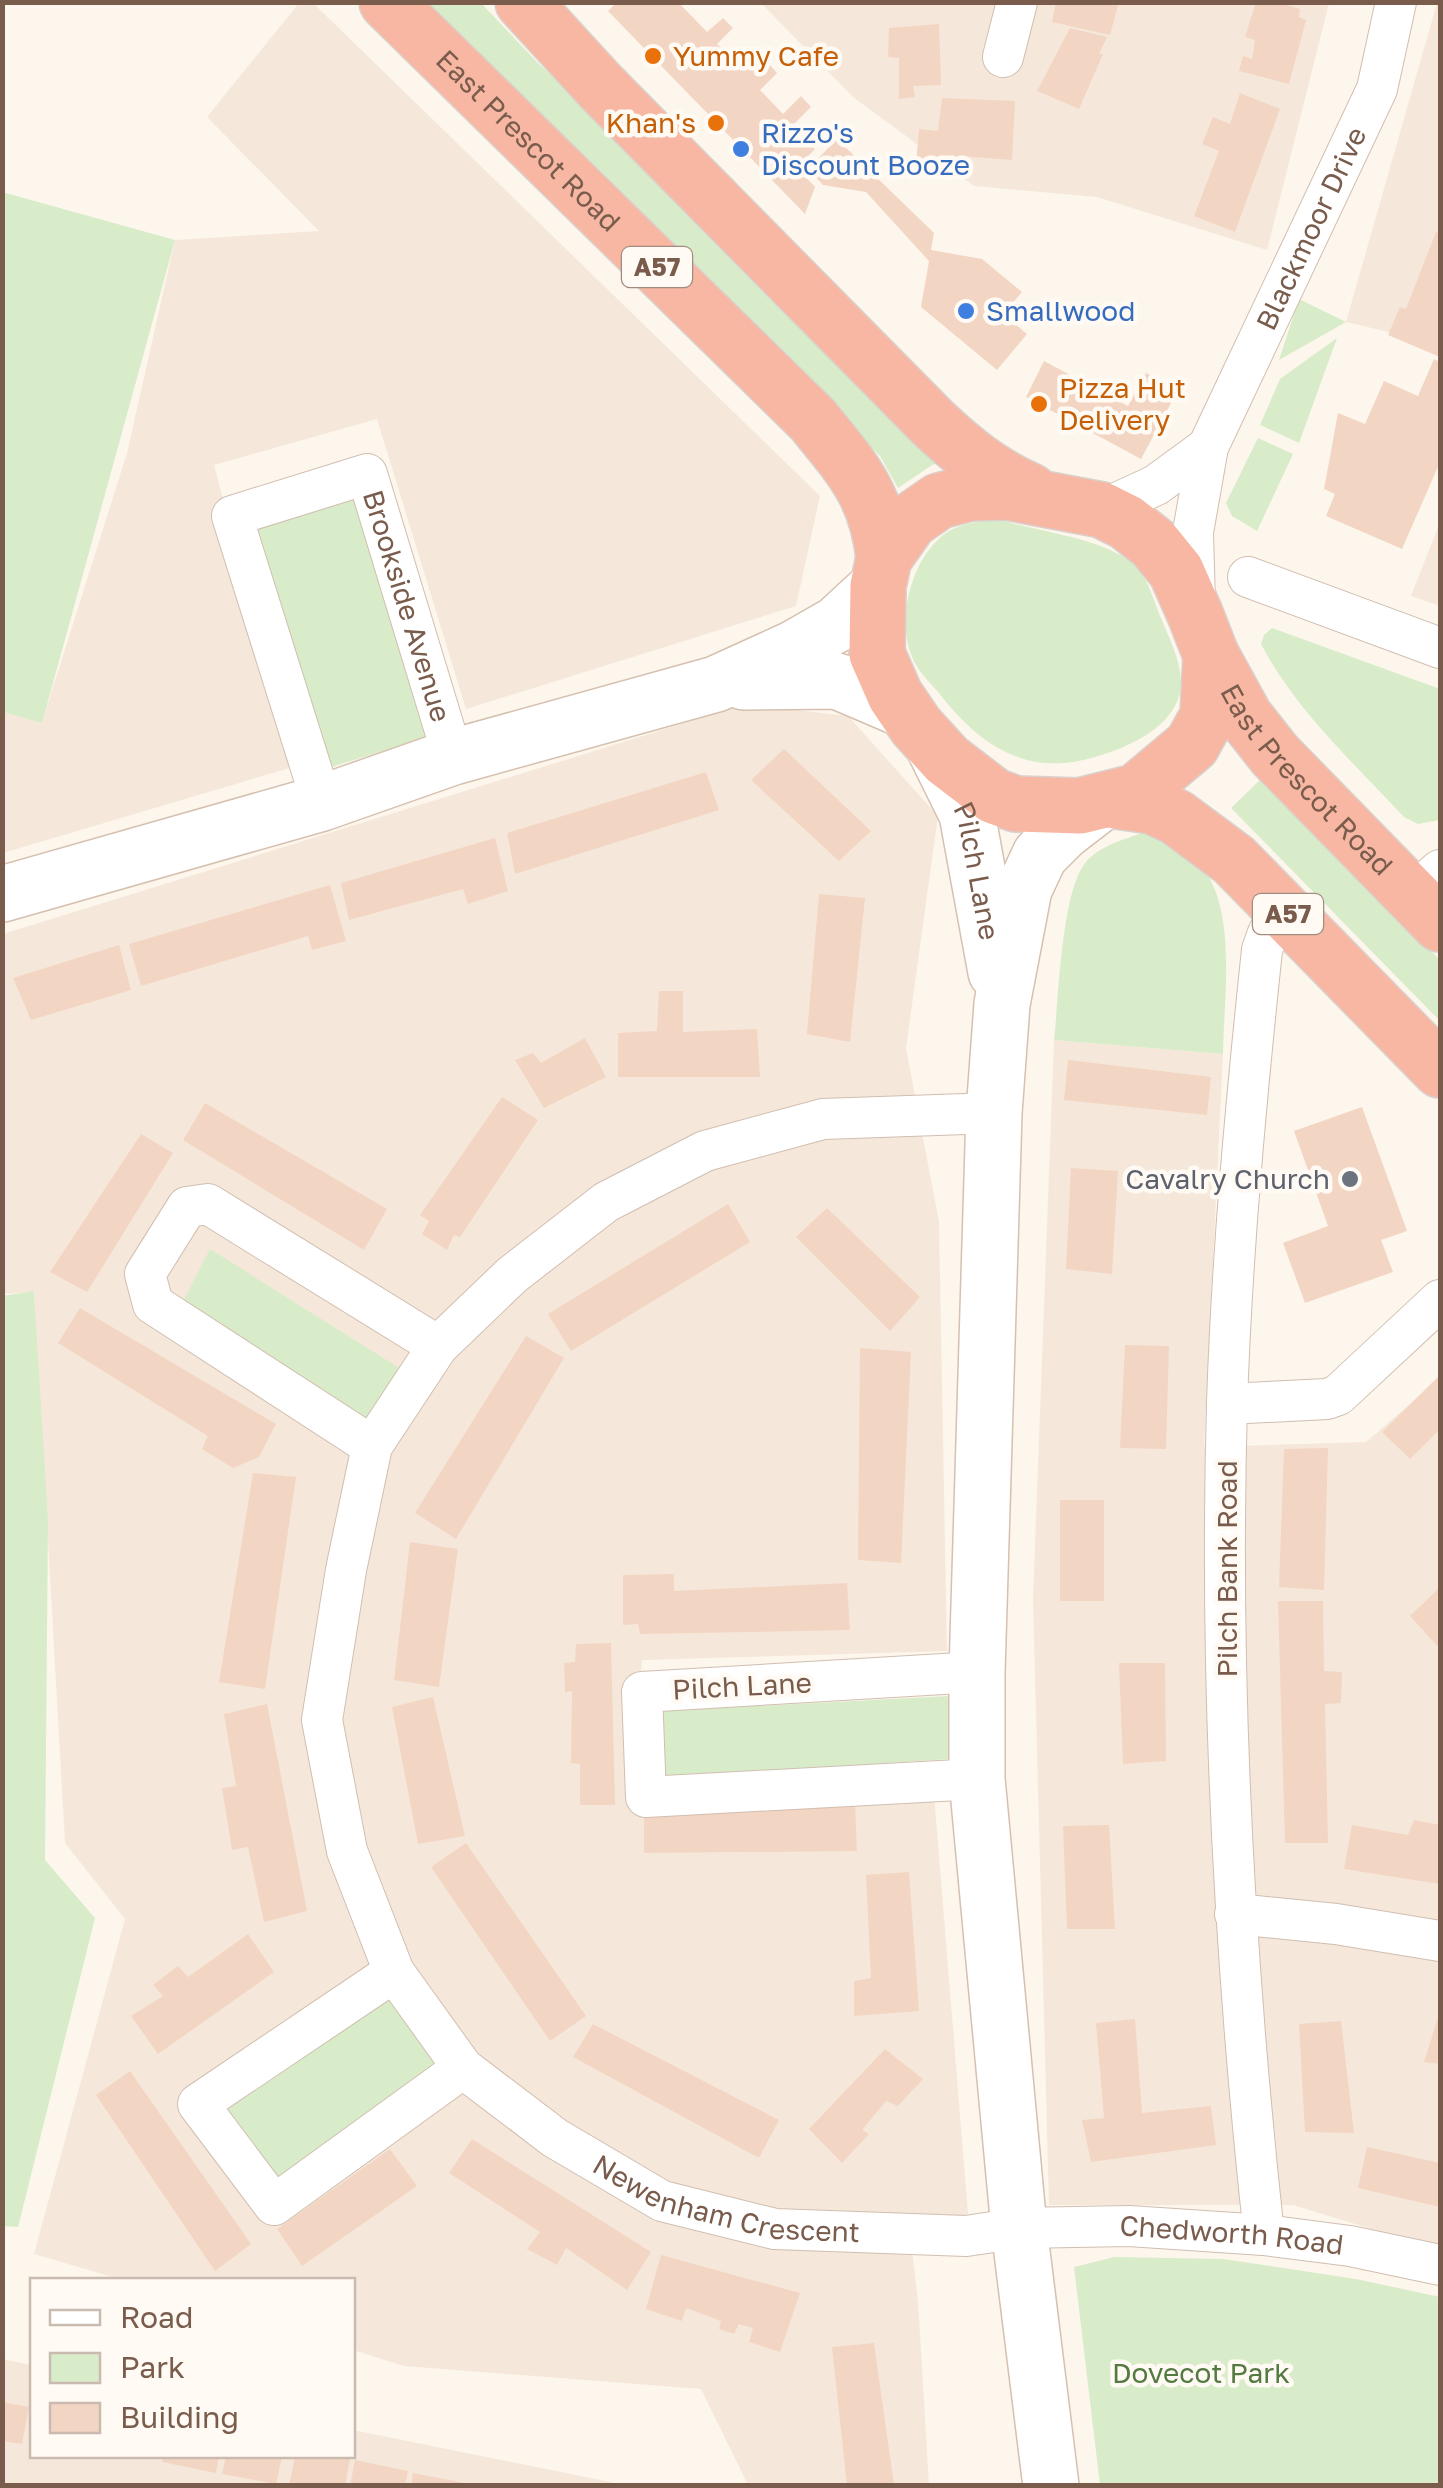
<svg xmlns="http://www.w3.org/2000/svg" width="1443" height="2488" font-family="'Golos Text',sans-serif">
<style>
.residential{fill:#f5e8da}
.green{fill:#d8ecc9}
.building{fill:#f3d5c3}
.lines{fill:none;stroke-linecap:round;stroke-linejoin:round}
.street-casing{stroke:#d1beb0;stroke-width:42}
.secondary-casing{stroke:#d6c0b0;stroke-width:58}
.highway-casing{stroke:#dad1cd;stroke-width:58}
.street{stroke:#fff;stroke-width:40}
.secondary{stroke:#fff;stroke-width:55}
.highway{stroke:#f7b7a3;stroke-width:55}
.food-dot{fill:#e8710a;stroke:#fffaf3;stroke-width:4}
.shop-dot{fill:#3f7fe0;stroke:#fffaf3;stroke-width:4}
.worship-dot{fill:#6b7280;stroke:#fffaf3;stroke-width:4}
.labels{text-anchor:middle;stroke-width:9;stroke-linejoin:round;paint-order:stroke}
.shield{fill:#fffaf3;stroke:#a28b7f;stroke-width:2.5}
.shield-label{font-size:25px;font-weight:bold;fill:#7a5c4d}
.food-label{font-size:28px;fill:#c56008;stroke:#fffaf3;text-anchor:start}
.shop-label{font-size:28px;fill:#366cbe;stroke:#fffaf3;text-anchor:start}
.street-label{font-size:28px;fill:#7a5c4d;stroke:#fffaf3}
.worship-label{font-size:28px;fill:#5b616d;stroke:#fffaf3;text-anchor:end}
.park-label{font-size:28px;fill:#537a41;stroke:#fffaf3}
</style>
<rect width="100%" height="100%" fill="#fdf6ec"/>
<!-- residential -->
<path class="residential" d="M299 3H313L820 496 796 606 466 709 377 419 214 465 293 767 3 853 2 712 42 722 127 453 175 240 319 231 207 117Z
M761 3H1329L1267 250 1097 197 974 186 853 97Z
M1437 3H1440V344L1346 322Z
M1440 522V606L1411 596Z
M746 704 848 716 938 816 906 1048 939 1222 947 1651 642 1660 632 1791 934 1794 968 2214 910 2233 918 2301 929 2485H748L701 2389 404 2366 353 2350 352 2280H123L34 2254 125 1919 65 1843 34 1292 3 1294V934Z
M1054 1040 1223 1054 1204 1447 1366 1442 1440 1378V2250L1293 2205H1049L1033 1599Z
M2 2359 32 2365V2456H352L353 2430 625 2485H3Z"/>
<!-- green -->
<path class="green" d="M418 3H481L537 62 716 229 946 460 932 465 898 488 880 456 649 235Z
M2 192 175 240 42 723 3 712Z
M1299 299 1346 322 1279 360Z
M1337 338 1299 443 1260 425 1280 379Z
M1258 438 1293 454 1257 531 1232 516 1226 503Z
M358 498 432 736 328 768 254 530Z
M998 519C1040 533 1098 536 1134 564 1147 575 1154 602 1161 618 1169 638 1181 661 1181 683 1180 725 1130 747 1095 757 1027 778 979 745 939 693 931 684 921 674 915 663 895 626 909 564 941 537 957 523 977 522 998 519Z
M1272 628 1440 689V820L1418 824 1404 817C1353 762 1296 711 1261 644L1264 635Z
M1262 778 1440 960V1021L1231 808Z
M1142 833C1249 851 1224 973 1223 1054L1054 1040C1059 998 1061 892 1086 862 1099 846 1123 840 1142 833Z
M210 1249 401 1369 363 1426 175 1317Z
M34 1291 48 1521 45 1860 95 1918 18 2227 2 2226V1296Z
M950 1696 949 1759 663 1778 660 1711Z
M389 1997 435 2064 278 2178 228 2109Z
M1114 2257 1223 2259 1356 2279 1440 2297V2485H1100L1074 2267Z"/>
<!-- building -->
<path class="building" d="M617 2H678L707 32 723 18 733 28 717 44 740 68 757 51 777 73 760 90 783 114 801 96 811 107 793 125 815 149 797 168 815 187 805 214 608 11Z
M1056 2H1119L1110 35 1052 22Z
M1256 2H1277L1300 9 1299 17 1306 20 1289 84 1239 71 1243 56 1252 59 1255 40 1245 37Z
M939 24 941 85 913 86 915 97 899 99V58L888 57 889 28Z
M1070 28 1107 37 1099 54H1103L1079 109 1037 91Z
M1240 93 1280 109 1235 232 1194 216 1219 151 1202 144 1213 117 1230 124Z
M942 98 1015 101 1012 160 960 156 958 170 916 165 919 129 938 131Z
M837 139 934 233 931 250 982 259 1022 292 1003 314 1027 334 997 370 921 307 929 261 866 192 823 185 808 169Z
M1436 232 1440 234V357L1388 335 1400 307 1406 309Z
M1434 359 1440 362V462L1402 549 1326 516 1335 494 1324 489 1338 413 1365 424 1384 381 1418 396Z
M1044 361 1128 406 1146 373 1178 390 1141 459 1026 397Z
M784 749 871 831 839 861 751 780Z
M706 772 719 810 515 874 507 833Z
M495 838 508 891 468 904 463 889 349 920 341 883Z
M330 885 346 941 312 950 308 936 141 986 129 944Z
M819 894 865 898 850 1042 807 1034Z
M119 945 131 990 31 1020 13 978Z
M659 991H683V1032L757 1029 760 1077H618V1033L657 1031Z
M585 1038 606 1077 544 1108 515 1060 533 1053 541 1063Z
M1068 1060 1211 1077 1207 1115 1064 1100Z
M502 1097 538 1120 460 1237 454 1235 447 1250 422 1234 429 1221 420 1215Z
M205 1103 387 1209 364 1250 183 1140Z
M1362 1107 1407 1231 1381 1240 1393 1272 1305 1303 1283 1243 1328 1226 1294 1131Z
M141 1134 173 1153 87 1292 50 1272Z
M1071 1168 1118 1171 1112 1274 1066 1269Z
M728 1204 750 1242 571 1351 548 1314Z
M827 1208 920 1297 890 1331 796 1237Z
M80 1308 276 1424 259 1457 233 1468 202 1449 208 1436 58 1343Z
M526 1336 564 1358 456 1539 415 1513Z
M1125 1345 1169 1346 1166 1449 1120 1448Z
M860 1348 911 1352 901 1563 858 1560Z
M1440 1375V1429L1410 1459 1382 1432Z
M1328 1448 1324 1590 1279 1587 1284 1449Z
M253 1473 296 1477 265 1689 219 1682Z
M1060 1500H1104V1601H1060Z
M410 1542 458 1549 439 1687 394 1680Z
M674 1574V1591L847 1583 850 1630 640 1634 638 1624 623 1625V1575Z
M1440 1587V1649L1410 1616Z
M1278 1601H1323L1324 1671 1342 1672 1341 1703 1325 1704 1328 1843H1285Z
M611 1643 615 1805H580V1764L571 1763 572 1691 565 1692 564 1663 575 1662 576 1644Z
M1119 1663H1165L1166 1761 1123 1764Z
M433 1697 465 1836 418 1844 392 1707Z
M267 1704 307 1911 264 1922 248 1847 232 1850 222 1788 236 1786 224 1714Z
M855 1804 857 1851 644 1853V1812Z
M1414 1820 1440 1825V1884L1344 1869 1352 1825 1408 1835Z
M1109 1825 1115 1929H1067L1063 1826Z
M466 1843 586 2016 550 2041 431 1867Z
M909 1872 919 2011 854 2016V1981L871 1978 866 1875Z
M248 1934 274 1972 158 2054 131 2016 163 1996 153 1985 178 1966 188 1977Z
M1440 2011V2064L1424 2062Z
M1135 2019 1142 2113 1211 2106 1216 2145 1091 2162 1082 2120 1104 2118 1096 2023Z
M1341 2021 1354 2133 1305 2132 1299 2024Z
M593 2024 779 2120 759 2158 573 2057Z
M885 2049 923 2079 898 2106 886 2101 862 2130 869 2134 842 2163 809 2129Z
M130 2071 251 2244 215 2271 96 2095Z
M472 2139 651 2252 627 2290 566 2248 557 2265 527 2249 540 2232 449 2173Z
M1367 2147 1440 2163V2207L1358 2188Z
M390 2149 417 2186 302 2266 277 2229Z
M661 2255 800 2293 780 2352 749 2342 753 2328 739 2324 734 2334 719 2329 721 2321 686 2308 682 2321 646 2309Z
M874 2343 894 2485 847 2486 832 2347Z
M2 2402 29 2407 22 2444 2 2441Z
M163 2456H219L216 2473 162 2462Z
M226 2456H282L276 2484 222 2474Z
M295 2456 350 2459 345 2486H289Z
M355 2460 408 2471 405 2486H350Z
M413 2473 470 2484V2486H411Z"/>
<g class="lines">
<defs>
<g id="street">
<path d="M1003 57 1017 2"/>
<path d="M1102 510 1156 485 1208 447"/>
<path d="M1248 577 1440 648"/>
<path id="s1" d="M1195 602 1193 532 1208 447 1377 89 1396 2"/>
<path id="s2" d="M322 803 232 516 367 474 453 757"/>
<path d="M1412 895 1440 870"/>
<path id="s3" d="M994 1113 823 1119 705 1151 606 1202 512 1275 438 1346 372 1446 346 1570 322 1720 347 1851 394 1972 463 2068 555 2138 662 2201 775 2229 966 2236 1019 2228 1129 2226 1264 2235 1350 2246 1440 2265"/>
<path d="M1227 1404 1327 1399 1338 1395 1440 1300"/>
<path d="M372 1446 153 1304 145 1274 187 1207 208 1204 438 1346"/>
<path d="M977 1672 642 1692 646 1797 977 1779"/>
<path d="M1235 1914 1336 1924 1440 1941"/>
<path d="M394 1972 198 2104 274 2205 463 2068"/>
<path d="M1264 2235C1234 1959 1219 1681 1227 1403 1232 1252 1246 1101 1262 950L1268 933 1287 912"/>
</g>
<g id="secondary">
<path d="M744 682 837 681 905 710"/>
<path id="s4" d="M933 745 967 814 996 972"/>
<path d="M2 894 322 803 453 757 716 684 795 648 837 624 878 586"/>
<path d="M1051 2486 1019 2228 977 1779V1672L994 1113 1002 1004 1024 889 1040 855 1063 832 1102 802"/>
</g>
<g id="highway">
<path id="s5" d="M387 2 813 420C852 468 877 494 884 558"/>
<path d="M523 2 601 87 933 423C964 452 991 474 1030 491"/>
<path d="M1007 492 1102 510 1126 522 1154 544 1176 571 1195 614 1211 655 1208 716 1192 745 1136 792 1080 806 1016 804 994 796 947 760 916 726 895 695 877 654 878 586 884 558 910 521 939 501 970 493Z"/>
<path id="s6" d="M1211 655 1245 717 1275 755 1440 924"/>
<path d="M1110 800 1152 806 1176 817 1234 860 1440 1070"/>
</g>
</defs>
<!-- street casing -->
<use href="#street" class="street-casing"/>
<!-- secondary casing -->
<use href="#secondary" class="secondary-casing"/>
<!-- highway casing -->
<use href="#highway" class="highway-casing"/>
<!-- street -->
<use href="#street" class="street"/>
<!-- secondary -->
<use href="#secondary" class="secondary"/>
<!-- highway -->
<use href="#highway" class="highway"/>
</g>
<!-- markers -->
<g class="food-dot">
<circle cx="653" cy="56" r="10"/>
<circle cx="716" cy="123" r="10"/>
<circle cx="1039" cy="404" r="10"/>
</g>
<g class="shop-dot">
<circle cx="741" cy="149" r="10"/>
<circle cx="966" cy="311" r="10"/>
</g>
<circle class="worship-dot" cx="1350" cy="1179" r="10"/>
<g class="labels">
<!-- shield labels -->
<g class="shield">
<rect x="622" y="247" width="70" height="40" rx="8"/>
<rect x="1253" y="894" width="70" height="40" rx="8"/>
</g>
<g class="shield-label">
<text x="657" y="276">A57</text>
<text x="1288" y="923">A57</text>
</g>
<!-- food labels -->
<g class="food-label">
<text x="673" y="66">Yummy Cafe</text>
<text x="696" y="133" text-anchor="end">Khan's</text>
<text x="1059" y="398">Pizza Hut<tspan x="1059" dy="32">Delivery</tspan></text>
</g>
<!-- shop labels -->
<g class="shop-label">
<text x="761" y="143">Rizzo's<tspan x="761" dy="32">Discount Booze</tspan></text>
<text x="986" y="321">Smallwood</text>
</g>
<!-- street labels -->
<g class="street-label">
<text dy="10" stroke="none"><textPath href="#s5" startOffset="198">East Prescot Road</textPath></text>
<text dy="10" stroke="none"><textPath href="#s1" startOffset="398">Blackmoor Drive</textPath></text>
<text dy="10" stroke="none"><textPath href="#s2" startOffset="580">Brookside Avenue</textPath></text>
<text dy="10" stroke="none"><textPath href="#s6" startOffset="158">East Prescot Road</textPath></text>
<text dy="10" stroke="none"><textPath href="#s4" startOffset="135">Pilch Lane</textPath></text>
<text transform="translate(1227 1569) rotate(-90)" y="10">Pilch Bank Road</text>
<text transform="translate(742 1686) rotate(-3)" y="10">Pilch Lane</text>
<text dy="10" stroke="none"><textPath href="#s3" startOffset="1708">Newenham Crescent</textPath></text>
<text dy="10" stroke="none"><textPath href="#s3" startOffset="2220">Chedworth Road</textPath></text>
</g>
<!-- worship labels -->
<g class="worship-label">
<text x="1330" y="1189">Cavalry Church</text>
</g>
<!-- park labels -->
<g class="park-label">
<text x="1201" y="2383">Dovecot Park</text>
</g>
</g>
<!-- border -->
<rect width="1443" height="2488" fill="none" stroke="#7a5c4d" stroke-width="10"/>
<!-- legend -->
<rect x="30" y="2278" width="325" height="180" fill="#fffaf3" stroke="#cabbb1" stroke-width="2.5"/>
<rect x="50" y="2310" width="50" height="15" fill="#ffffff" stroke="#cabbb1" stroke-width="2.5"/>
<text x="120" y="2328" font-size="30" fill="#7a5c4d">Road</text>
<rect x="50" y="2353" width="50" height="30" fill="#d8ecc9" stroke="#cabbb1" stroke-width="2.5"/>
<text x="120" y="2378" font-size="30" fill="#7a5c4d">Park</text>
<rect x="50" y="2403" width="50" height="30" fill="#f3d5c3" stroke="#cabbb1" stroke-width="2.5"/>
<text x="120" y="2428" font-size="30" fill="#7a5c4d">Building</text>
</svg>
